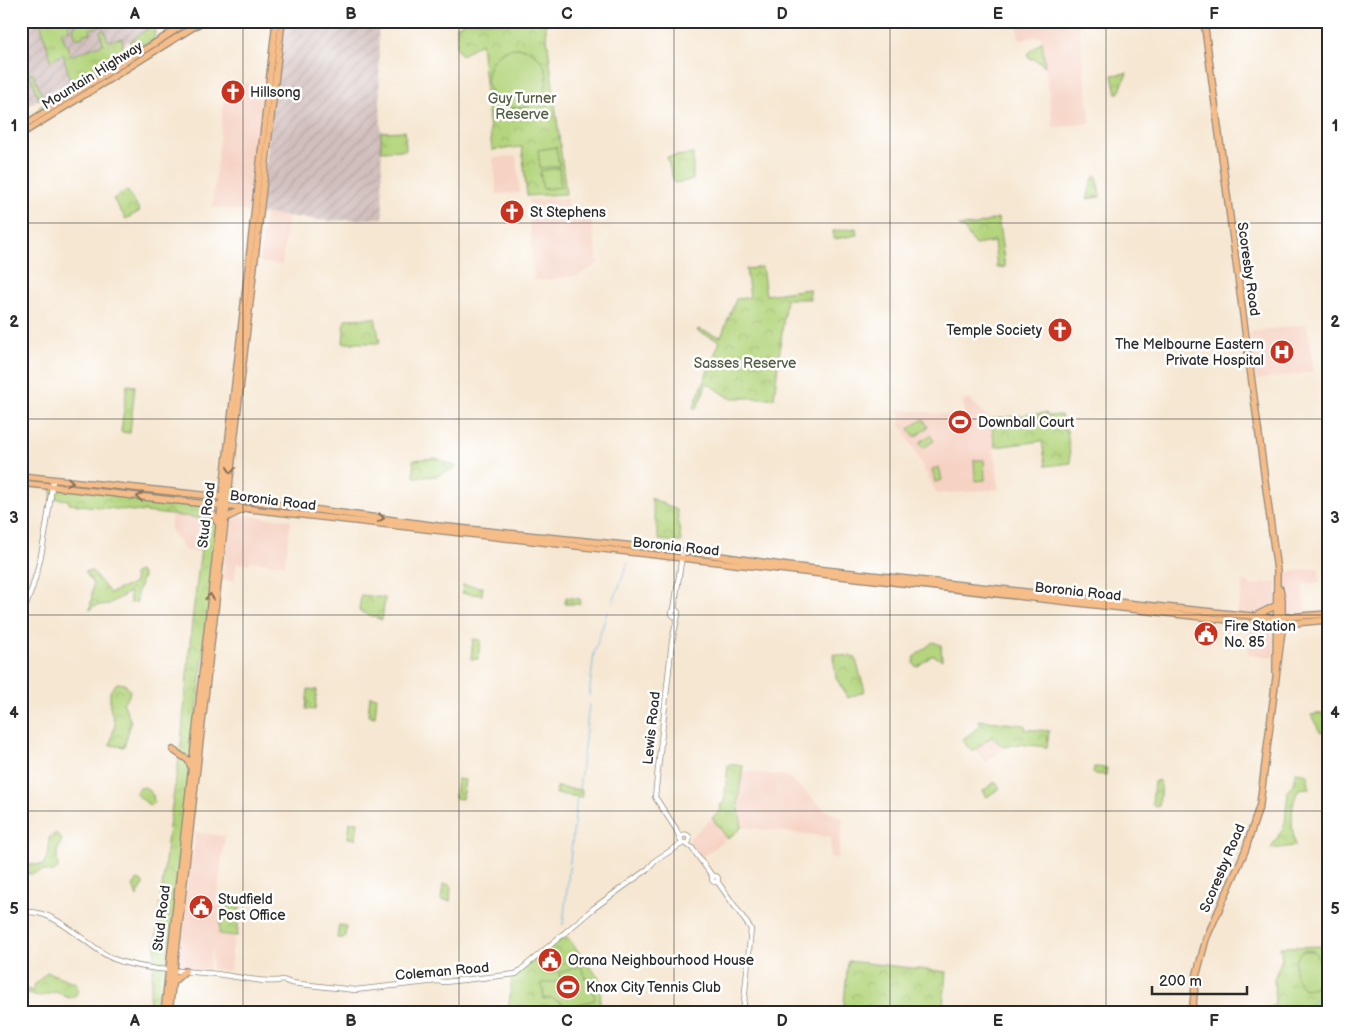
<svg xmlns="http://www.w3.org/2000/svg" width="1349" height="1034" font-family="'Balsamiq Sans',sans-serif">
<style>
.built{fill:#f6d2c3}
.industrial{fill:url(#industrial-furrows)}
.grass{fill:url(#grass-tufts);stroke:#708054}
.park{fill:url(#park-crowns);stroke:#708054}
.pitch{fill:#b4d57d;stroke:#708054}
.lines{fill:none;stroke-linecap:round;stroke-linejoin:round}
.stream{stroke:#68b8e3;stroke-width:1}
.minor-casing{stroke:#90897e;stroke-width:6}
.major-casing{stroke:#90897e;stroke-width:8}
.minor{stroke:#fff;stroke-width:4.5}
.major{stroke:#f7bd88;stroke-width:5.5}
.oneway{stroke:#876d55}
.grid{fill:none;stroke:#2b2b2b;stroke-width:1;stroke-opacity:0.55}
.labels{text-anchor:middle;stroke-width:5;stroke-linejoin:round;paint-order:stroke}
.street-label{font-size:14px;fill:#2b2b2b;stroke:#fff}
.poi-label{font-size:14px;fill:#2b2b2b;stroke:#fff;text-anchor:start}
.park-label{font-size:14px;fill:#545e44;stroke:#fff}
.neatline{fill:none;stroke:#2b2b2b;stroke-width:2}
.grid-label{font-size:16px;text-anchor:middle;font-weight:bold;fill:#2b2b2b}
</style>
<defs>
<pattern id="industrial-furrows" width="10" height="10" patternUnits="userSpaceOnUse" patternTransform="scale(1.25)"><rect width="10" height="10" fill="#d1bfbd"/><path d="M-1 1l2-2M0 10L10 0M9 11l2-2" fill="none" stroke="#b4a4a3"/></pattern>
<pattern id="grass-tufts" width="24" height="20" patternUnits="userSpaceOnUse" patternTransform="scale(1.25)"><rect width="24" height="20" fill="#b4d57d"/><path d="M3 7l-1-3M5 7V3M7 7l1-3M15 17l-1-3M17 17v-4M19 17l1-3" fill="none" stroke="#9bb76c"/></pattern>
<pattern id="park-crowns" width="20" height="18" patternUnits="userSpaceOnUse" patternTransform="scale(1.25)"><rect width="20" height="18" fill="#b4d57d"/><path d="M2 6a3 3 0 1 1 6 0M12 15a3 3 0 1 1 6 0" fill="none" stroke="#9bb76c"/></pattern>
</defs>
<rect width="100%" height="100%" fill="#fff"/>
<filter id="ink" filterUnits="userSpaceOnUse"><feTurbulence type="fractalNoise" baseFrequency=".02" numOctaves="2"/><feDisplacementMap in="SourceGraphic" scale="10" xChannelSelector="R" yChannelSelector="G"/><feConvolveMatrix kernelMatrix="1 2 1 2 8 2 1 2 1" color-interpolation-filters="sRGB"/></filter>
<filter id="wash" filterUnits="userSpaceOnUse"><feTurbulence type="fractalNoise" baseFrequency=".0096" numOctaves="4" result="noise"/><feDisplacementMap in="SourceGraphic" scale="20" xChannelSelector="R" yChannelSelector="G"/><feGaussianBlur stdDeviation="1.12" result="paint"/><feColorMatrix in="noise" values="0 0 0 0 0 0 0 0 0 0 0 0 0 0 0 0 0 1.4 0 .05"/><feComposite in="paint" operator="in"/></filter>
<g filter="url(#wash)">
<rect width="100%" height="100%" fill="#f6e7d2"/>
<!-- built -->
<path class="built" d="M1017 21H1078L1091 123 1053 128 1041 36 1019 39Z
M226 81 269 86 253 213 212 207Z
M516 156 520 193 497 194 493 158Z
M567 198 568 213 590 212 598 264 576 276 534 281 528 200Z
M265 213 288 216 282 265 260 262Z
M1307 324 1314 372 1256 380 1250 332Z
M969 399 991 419 999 489 937 494 903 428 900 426 901 416 898 409 965 416 963 401Z
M172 515 200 518 203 521 201 552 185 550 170 529Z
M242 515 291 520 285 565 250 561 249 564 237 563 234 581 221 580 232 519Z
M1318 568 1320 582 1302 584 1306 613 1288 615 1282 573Z
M1244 582 1250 583V586L1277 582V605L1262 614 1236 615Z
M1251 623 1266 625 1272 631 1275 657 1248 654Z
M991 737 1004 747 986 763 975 749Z
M743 771 788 776 825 810 843 818 838 858 830 857 831 837 742 827 738 803Z
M712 818 727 838 699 859 692 848 689 839Z
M195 832 225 836 216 904 222 905 219 934 234 936 230 969 228 971 212 969V947L208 975 178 970 189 863 194 857Z"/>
<!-- industrial -->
<path class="industrial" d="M21 21H165L152 26 71 79 72 85 60 93 58 87 21 110Z
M282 21H378L383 218 328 221 260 213Z"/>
<!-- grass -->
<path class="grass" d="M40 21H72L68 27 70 29 61 32 71 56 103 44 100 31 104 29 108 41 122 38 125 57 76 88 72 86 63 54 51 61Z
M78 21H102L103 26 90 29 91 33 84 34 82 38H76L73 29Z
M151 21H168L156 29 153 41 139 50 133 51 142 43 132 49 130 41 152 26Z
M33 73 43 97 39 100 30 74Z
M71 88 74 90 40 110V106Z"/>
<!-- park -->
<path class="park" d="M467 21H545L566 194 527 196 522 147 492 150 481 43 462 55 457 50V26Z
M1042 41 1045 66 1034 59H1030L1027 54Z
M1127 73 1119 93H1116L1112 75Z
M405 131 406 150 381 151V132Z
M693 154V180L674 183 667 157Z
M1097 176 1100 197 1087 199 1093 178Z
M127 190 140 211 126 219 113 199Z
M998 218 1005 267 997 268 994 242 975 245 964 229 959 226 976 225Z
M856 228 857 235 834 239 833 231Z
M762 267 766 295 809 289 810 299H786L774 398H730L707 383 697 408H693L720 341 697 331 698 329 721 337 736 299 750 297 746 269Z
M375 318 380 343H343L345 319Z
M127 385 135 386 130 433 121 432Z
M1046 413 1048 416 1061 415 1063 429 1067 430 1071 463 1046 466 1042 441 995 447 991 419Z
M436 458 457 467 437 476 414 477 413 460Z
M52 487 209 505 218 524 163 1013H148L169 826 181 744 192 621 204 525 200 518 69 504V500L51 498Z
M651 498 677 510 681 542 659 540Z
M85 571H92L110 593 135 583 134 574 137 571 141 572 143 577 137 594V602L130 603V592L109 604 94 606 90 610 93 585Z
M463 585 483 587 482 595 462 593Z
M361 595 385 598 382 620 359 611Z
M566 597 580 599V604H565Z
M473 639 481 640 478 659H471Z
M933 642 941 645 942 660 933 655 917 667 913 664 915 656Z
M833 654 855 657 865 691 848 698 836 678Z
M117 683 125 684 130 691 128 698 123 702 131 722 124 747 110 745 115 724 110 707V691Z
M308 689 317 690 315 710 306 709Z
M370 696 377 697 375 717 368 716Z
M1328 712V731L1320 732 1311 715Z
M978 720 1025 725V729L1049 731 1047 747 1019 744 1004 747 991 737 972 752 962 740 981 725Z
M728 765H743L738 803 742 827 728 839 712 818 721 811 720 805 724 802Z
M1094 767 1107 768 1106 775 1093 774Z
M1296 772 1308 774 1309 788 1299 789C1289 807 1292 826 1295 846L1271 849 1285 824 1288 790 1294 784Z
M457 779 465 780 462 799 455 798Z
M1158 780 1161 784 1159 806 1157 807 1152 804 1154 782Z
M995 782 1000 788 987 797 983 791Z
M145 787 153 795 154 802 150 806 135 793 140 788Z
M557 787 582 790V797L556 794Z
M350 822H358L356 839 348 838Z
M56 833 62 839 57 852 58 869 51 873 44 870 32 874 22 873 21 860 26 864 43 865 49 853V838Z
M137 880 141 881 143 884 137 897 133 886Z
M443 884 451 885 450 901 441 900Z
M222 905 240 907 237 936 219 934Z
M339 925 346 926 345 938H337Z
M564 933 605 986 601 991 599 1011 611 1013H508L512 976Z
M1328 946V1004L1320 1013H1261L1275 1004 1274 979 1282 958 1280 947Z
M848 961 947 972 942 1013H843Z
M47 972 76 983 78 990 76 995 69 998 56 992 40 996 21 992V988L33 991 34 985Z"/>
<!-- pitch -->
<path class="pitch" d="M487 78a30 30 0 1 1 60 0a30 30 0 1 1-60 0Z
M556 147 559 166 540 168 538 150Z
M559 168 561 187 543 189 540 171Z
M923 419 928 427 915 437 909 429Z
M930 435 934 441 923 448 919 443Z
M974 460H984L985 480 975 481Z
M939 467 942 480 935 482 932 469Z
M1302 951H1314C1327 968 1329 987 1304 989 1294 977 1290 963 1302 951Z
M581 966 585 978 590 977 595 1000 569 1007 552 998 544 999 542 983 561 981 559 973Z"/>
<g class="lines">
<!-- stream -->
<path class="stream" d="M613 602 628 563
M589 696 594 653 608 610
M579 789 589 705
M563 925 577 797
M543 1013 549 1008
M1284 1013H1288
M1295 1013 1307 1009 1315 999 1328 991"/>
</g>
</g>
<g filter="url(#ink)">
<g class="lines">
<defs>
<path id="minor" d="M672 613a3 3 0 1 1 6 0a3 3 0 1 1-6 0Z
M674 610 682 555
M678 615 672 641 655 797 676 829 680 839
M21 617C42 570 46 529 53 480
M680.5 839a4.5 4.5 0 1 1 9 0a4.5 4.5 0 1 1-9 0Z
M685 843 692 848 713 877
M712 879a3 3 0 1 1 6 0a3 3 0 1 1-6 0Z
M717 881 751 929 743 1013
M21 913C54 905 87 948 114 959 147 972 188 970 223 975 239 977 269 984 283 980L291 983 355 990 437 981 445 982 516 974 594 908 648 869 656 860 683 843"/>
<path id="major" d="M1204 21 1277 571 1276 672
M21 127 190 21
M21 134 203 21
M21 476 221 497 438 526 693 552 788 566 1153 606 1272 618 1328 614
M21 483 1272 625 1328 620
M209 505 217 522
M226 518 242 510
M1257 615 1277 605
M173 750 188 760 191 767
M173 982 185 971
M164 1013 276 21
M169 1013 282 21
M1192 1013 1196 977 1206 939 1245 851 1260 804 1282 630V599L1280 589"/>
</defs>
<!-- minor casing -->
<use href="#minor" class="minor-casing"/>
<!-- major casing -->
<use href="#major" class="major-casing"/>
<!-- minor -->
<use href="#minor" class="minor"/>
<!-- major -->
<use href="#major" class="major"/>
</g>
<!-- one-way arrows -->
<defs><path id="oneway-chevron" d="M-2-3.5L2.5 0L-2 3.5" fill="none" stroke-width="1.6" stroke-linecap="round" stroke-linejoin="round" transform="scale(1.25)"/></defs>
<g class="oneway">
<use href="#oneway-chevron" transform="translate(231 470) rotate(96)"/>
<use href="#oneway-chevron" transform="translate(70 482) rotate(6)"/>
<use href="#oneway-chevron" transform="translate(140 497) rotate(-173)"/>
<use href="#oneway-chevron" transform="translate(381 518) rotate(8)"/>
<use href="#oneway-chevron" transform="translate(210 597) rotate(-84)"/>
</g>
</g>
<!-- grid -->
<path class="grid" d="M243 21V1013M459 21V1013M674 21V1013M890 21V1013M1106 21V1013M21 223H1328M21 419H1328M21 615H1328M21 811H1328"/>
<!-- icons -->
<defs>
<symbol id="church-disc" viewBox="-11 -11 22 22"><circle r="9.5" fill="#c8321e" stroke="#fff"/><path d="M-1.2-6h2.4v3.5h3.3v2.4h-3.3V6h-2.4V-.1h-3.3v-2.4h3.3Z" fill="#fff"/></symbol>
<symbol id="hospital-disc" viewBox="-11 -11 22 22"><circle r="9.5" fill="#c8321e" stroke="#fff"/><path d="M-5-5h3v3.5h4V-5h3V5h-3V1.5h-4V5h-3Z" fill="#fff"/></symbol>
<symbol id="stadium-disc" viewBox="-11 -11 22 22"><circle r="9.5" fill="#c8321e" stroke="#fff"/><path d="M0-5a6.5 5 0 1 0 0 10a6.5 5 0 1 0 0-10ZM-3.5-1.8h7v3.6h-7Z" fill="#fff"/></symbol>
<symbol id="civic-disc" viewBox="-11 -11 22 22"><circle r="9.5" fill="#c8321e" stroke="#fff"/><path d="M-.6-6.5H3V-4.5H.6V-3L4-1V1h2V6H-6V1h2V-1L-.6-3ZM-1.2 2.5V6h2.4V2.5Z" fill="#fff"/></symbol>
</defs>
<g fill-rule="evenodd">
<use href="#church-disc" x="219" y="78" width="28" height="28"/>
<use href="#church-disc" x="498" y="198" width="28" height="28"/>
<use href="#church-disc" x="1046" y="316" width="28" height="28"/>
<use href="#hospital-disc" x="1268" y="338" width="28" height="28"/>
<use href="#stadium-disc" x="946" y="408" width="28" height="28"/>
<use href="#civic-disc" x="1192" y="620" width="28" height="28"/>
<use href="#civic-disc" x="187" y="893" width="28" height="28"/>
<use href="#civic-disc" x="536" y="946" width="28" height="28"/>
<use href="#stadium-disc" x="554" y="973" width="28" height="28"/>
</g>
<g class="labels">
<!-- street labels -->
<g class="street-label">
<text transform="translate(92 75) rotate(-32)" y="5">Mountain Highway</text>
<text transform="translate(1249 269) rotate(82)" y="5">Scoresby Road</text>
<text transform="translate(273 500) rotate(7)" y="5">Boronia Road</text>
<text transform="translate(206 515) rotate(-83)" y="5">Stud Road</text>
<text transform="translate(676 546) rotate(6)" y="5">Boronia Road</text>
<text transform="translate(1078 591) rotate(6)" y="5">Boronia Road</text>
<text transform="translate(651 728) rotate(-84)" y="5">Lewis Road</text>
<text transform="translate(1222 868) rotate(-67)" y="5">Scoresby Road</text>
<text transform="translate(161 918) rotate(-83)" y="5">Stud Road</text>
<text transform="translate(442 971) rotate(-5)" y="5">Coleman Road</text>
</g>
<!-- poi labels -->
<g class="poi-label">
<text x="250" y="97">Hillsong</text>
<text x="530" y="217">St Stephens</text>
<text x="1042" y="335" text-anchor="end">Temple Society</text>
<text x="1264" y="349" text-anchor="end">The Melbourne Eastern<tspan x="1264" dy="16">Private Hospital</tspan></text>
<text x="978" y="427">Downball Court</text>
<text x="1224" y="631">Fire Station<tspan x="1224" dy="16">No. 85</tspan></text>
<text x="218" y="904">Studfield<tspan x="218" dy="16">Post Office</tspan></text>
<text x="568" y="965">Orana Neighbourhood House</text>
<text x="586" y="992">Knox City Tennis Club</text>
</g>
<!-- park labels -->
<g class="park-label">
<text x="522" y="103">Guy Turner<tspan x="522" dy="16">Reserve</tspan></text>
<text x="745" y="368">Sasses Reserve</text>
</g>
</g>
<!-- margin -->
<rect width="1349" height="1034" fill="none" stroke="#fff" stroke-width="55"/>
<!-- scale -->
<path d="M1152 986v8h95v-8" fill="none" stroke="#2b2b2b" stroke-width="2.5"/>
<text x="1159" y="986" font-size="15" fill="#2b2b2b" stroke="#ffffff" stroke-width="4" paint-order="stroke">200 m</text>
<rect x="28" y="28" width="1294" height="978" class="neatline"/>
<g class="grid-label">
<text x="135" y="19">A</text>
<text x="351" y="19">B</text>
<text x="567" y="19">C</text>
<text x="782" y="19">D</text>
<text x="998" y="19">E</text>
<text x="1214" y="19">F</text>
<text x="14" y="131">1</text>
<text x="1335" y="131">1</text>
<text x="14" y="327">2</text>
<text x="1335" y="327">2</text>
<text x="14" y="523">3</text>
<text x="1335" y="523">3</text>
<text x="14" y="718">4</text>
<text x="1335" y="718">4</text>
<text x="14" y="914">5</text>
<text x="1335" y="914">5</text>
<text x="135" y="1026">A</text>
<text x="351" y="1026">B</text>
<text x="567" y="1026">C</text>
<text x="782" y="1026">D</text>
<text x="998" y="1026">E</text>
<text x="1214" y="1026">F</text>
</g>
</svg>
